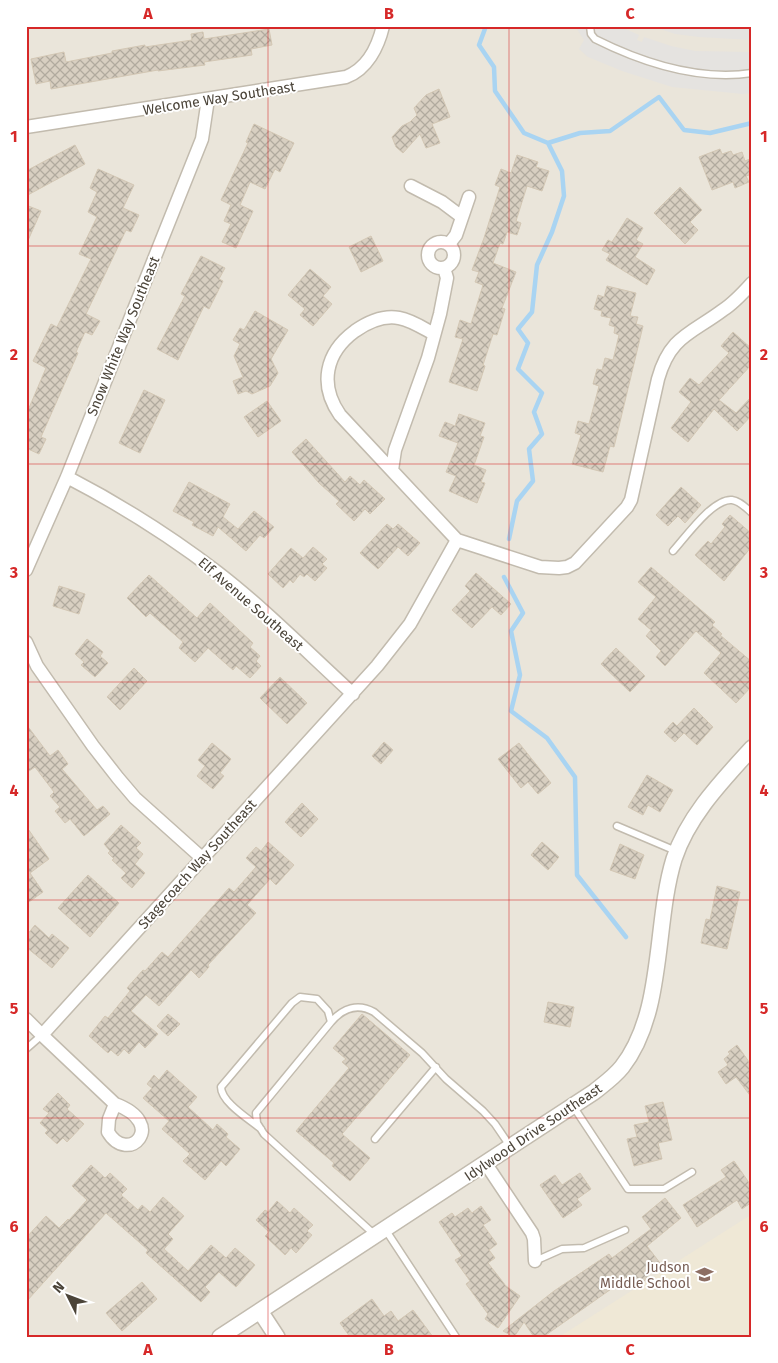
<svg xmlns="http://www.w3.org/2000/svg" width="778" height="1363" font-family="'Fira Sans',sans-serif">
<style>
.residential{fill:#eae5da}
.education{fill:#efe8d6}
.parking{fill:#e5e3e0}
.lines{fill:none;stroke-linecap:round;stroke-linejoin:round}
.stream{stroke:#a9d4f2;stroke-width:4.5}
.building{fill:url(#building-cross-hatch);stroke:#d3c7b4}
.service-casing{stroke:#c2bbae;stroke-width:9}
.minor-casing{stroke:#c2bbae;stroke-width:15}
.tertiary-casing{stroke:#c2bbae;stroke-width:18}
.service{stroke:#fff;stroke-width:6}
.minor{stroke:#fff;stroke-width:12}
.tertiary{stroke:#fff;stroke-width:15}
.grid{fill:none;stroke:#d62828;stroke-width:1;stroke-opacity:0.55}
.labels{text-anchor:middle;stroke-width:4;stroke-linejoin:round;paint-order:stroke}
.street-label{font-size:14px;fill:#4b4439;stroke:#fff}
.education-label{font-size:14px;fill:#785e54;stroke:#fff;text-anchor:end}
.neatline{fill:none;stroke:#d62828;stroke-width:2}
.grid-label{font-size:16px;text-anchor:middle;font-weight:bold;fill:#d62828}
</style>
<defs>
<pattern id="building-cross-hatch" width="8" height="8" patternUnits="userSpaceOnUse" patternTransform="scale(1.25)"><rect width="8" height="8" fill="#d8cfc1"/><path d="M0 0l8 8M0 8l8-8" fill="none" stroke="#b1aa9e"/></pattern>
</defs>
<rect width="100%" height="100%" fill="#f6f3ec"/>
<!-- residential -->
<path class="residential" d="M26 26H752V1337H26Z"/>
<!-- education -->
<path class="education" d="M752 1214V1337H559Z"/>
<!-- parking -->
<path class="parking" d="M575 26H596L598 28 600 26H619L639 35 637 40 642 42 644 37 671 46 695 51 752 52V93L743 94 672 87 622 71 588 57 579 49 584 40Z
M651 26H752V40L699 37 675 34Z"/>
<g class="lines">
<!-- stream -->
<path class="stream" d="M486 26 479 45 494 67 495 91 524 133 548 143 580 133 610 131 659 97 684 130 710 133 752 123
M509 539 517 501 533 481 529 449 542 434 534 412 542 393 518 369 528 343 518 329 532 312 537 265 552 232 564 196 562 171 548 143
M504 577 523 613 511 631 520 675 511 711 547 738 575 777 577 875 626 937"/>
</g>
<!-- building -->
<path class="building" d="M269 29 272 45 251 49 252 55 204 62 205 65 158 71V70L51 89 50 81 36 84 31 59 64 52 66 62 112 53V51L145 45V47L192 40 191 34 203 32 204 39Z
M439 89 450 117 432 124 440 143 426 148 420 134 403 153 396 147 392 137 402 126 410 122 417 115 414 108 426 95Z
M254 124 294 143 280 172 275 169 265 189 250 182 240 205 253 211 236 248 222 242 231 224 224 221 231 205 221 200 248 143 246 142Z
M75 145 85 164 26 196V171Z
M720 149 722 154 731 151 733 155 742 152 745 161 752 158V174L746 176 749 182 735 188 733 182 712 190 699 157Z
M517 155 538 162 536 167 549 171 542 191 527 186 516 221 521 223 517 235 507 232 503 244 500 243 493 263 516 272 502 308 505 309 497 335 493 334 483 365 485 366 477 391 449 382 463 339 455 337 460 320 471 324 483 285 475 282 479 272 472 270 484 238 500 187 495 185 501 169 511 173Z
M98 169 134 185 123 208 139 215 131 232 126 230 86 314 100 321 92 335 85 332 76 352 78 353 41 437 46 439 39 454 26 448V415L46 368 33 361 51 324 57 327 91 259 79 254 97 217 88 212 97 192 90 188Z
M680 187 702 210 690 222 698 230 685 244 654 213Z
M26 205 41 211 26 245Z
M627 218 643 228 636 240 643 244 635 257 655 270 647 285 606 260 610 254 602 250 608 240 612 242Z
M371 236 383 261 361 272 349 247Z
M201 256 225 268 219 279 223 281 209 309 204 306 178 360 157 349 185 296 181 294Z
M310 269 331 287 323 296 332 304 313 326 300 315 305 309 288 295Z
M607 286 636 293 630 316 638 317 636 324 643 326 614 447 610 446 603 472 572 464 581 435 575 433 578 421 589 424 599 386 593 384 597 369 602 370 605 358 613 360 619 335 614 333 615 327 609 325 611 318 601 316 602 311 594 309 598 295 604 297Z
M255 311 288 330 271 359 278 373 270 386 252 394 246 391 238 394 233 381 243 377 234 356 240 344 233 340 240 328 244 330Z
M733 332 752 349V364L719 400 736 413 752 396V415L737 431 714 409 688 442 671 428 691 402 679 392 690 378 699 385 729 353 721 346Z
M144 390 165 400 140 453 119 443Z
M267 401 281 421 258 437 244 417Z
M459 414 485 423 480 436 484 437 474 465 486 470 481 482 485 483 477 503 449 491 456 476 446 472 458 443 439 436 445 422 455 426Z
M306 439 345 482 350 476 360 485 364 480 385 499 370 514 365 509 354 521 336 504 339 501 319 483 292 452Z
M189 482 230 504 223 517 238 529 254 511 274 527 264 538 260 535 246 551 218 527 213 536 192 525 194 522 173 511Z
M681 487 701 505 685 523 678 516 668 526 656 515Z
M730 515 752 534V546L724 581 695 555 708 541 711 544 725 527 722 524Z
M387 524 393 529 398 524 420 543 408 556 398 547 378 569 360 553Z
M313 547 327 559 322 564 327 568 315 581 307 574 304 577 300 574 293 583 290 580 283 588 268 574 291 548 303 558Z
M651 567 715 622 712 625 722 634 720 635 752 662V686L736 703 704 673 721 653 696 631 665 666 656 657 661 651 646 636 651 630 638 619 656 597 638 582Z
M476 573 511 604 501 615 492 607 472 628 452 610 470 591 465 586Z
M149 575 197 618 210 603 253 643 250 647 260 656 256 661 261 666 250 678 236 666 233 670 208 648 195 662 179 648 183 642 150 613 146 617 127 598Z
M59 586 85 594 79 614 53 606Z
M87 639 103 652 100 656 108 663 95 677 81 665 84 662 75 654Z
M616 648 645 676 630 692 601 664Z
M134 668 147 681 120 710 107 697Z
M280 677 307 703 287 724 260 698Z
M694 708 713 727 697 745 684 733 675 742 664 732 673 722 677 726Z
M26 724 50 756 58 750 68 764 62 769 97 810 103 806 110 814 84 836 70 819 65 823 55 811 60 807 50 796 54 792 35 767 26 773Z
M384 742 393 750 381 764 372 756Z
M212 743 231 759 220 773 224 776 213 789 197 776 205 766 198 760Z
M519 743 551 783 538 794 528 782 521 788 498 759Z
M647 775 673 790 660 812 648 805 643 815 628 807Z
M302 803 318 819 301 837 285 822Z
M121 825 141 843 136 848 143 854 135 864 145 873 132 888 121 878 126 873 112 860 114 859 108 853 110 851 104 844Z
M26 826 49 859 30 873 43 892 26 904Z
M268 842 294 865 276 885 270 879 247 905 256 913 208 965 209 967 199 978 191 970 159 1006 146 995 131 1011 158 1034 145 1048 139 1042 129 1054 124 1049 118 1056 111 1050 108 1053 89 1036 105 1016 108 1018 130 991 127 988 143 970 145 971 162 952 168 957 229 888 234 892 256 867 246 858 256 847 261 851Z
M542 842 559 857 548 870 531 855Z
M620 844 644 855 635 879 610 870Z
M88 875 119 903 90 937 58 908Z
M717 886 740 892 727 949 701 943 706 919 710 920Z
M35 925 49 938 52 934 69 948 52 968 26 947V936Z
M548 1002 574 1007 570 1027 544 1022Z
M168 1014 180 1024 168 1036 157 1026Z
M362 1014 410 1055 342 1134 370 1158 350 1181 332 1166 334 1163 296 1131 349 1068 342 1062 346 1059 333 1048Z
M737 1045 752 1066V1098L736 1077 726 1084 718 1072 728 1065 724 1059 730 1054 728 1052Z
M167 1070 197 1097 188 1107 213 1130 217 1124 228 1134 226 1137 240 1149 226 1166 221 1161 205 1180 183 1161 190 1154 162 1129 169 1121 143 1098 152 1088 147 1084 154 1075 159 1080Z
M58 1093 70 1105 67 1109 84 1124 67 1142 63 1138 57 1144 45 1133 48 1130 40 1123 49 1113 43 1109Z
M663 1102 672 1140 658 1143 662 1159 634 1166 627 1139 637 1137 634 1125 649 1122 645 1106Z
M734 1161 752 1187V1202L742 1209 737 1200 697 1227 683 1205 726 1177 721 1170Z
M91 1165 105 1178 110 1173 127 1189 121 1195 138 1210 142 1205 150 1212 163 1197 184 1216 168 1234 173 1239 164 1249 188 1271 211 1245 226 1258 235 1248 255 1265 236 1287 219 1272 205 1287 210 1292 201 1302 146 1253 148 1250 106 1213 26 1302V1238L46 1216 59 1228 68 1219 69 1220 87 1200 72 1186Z
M580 1173 591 1189 577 1199 582 1205 563 1218 540 1185 555 1175 562 1185Z
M665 1198 681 1218 647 1246 660 1263 646 1273 649 1277 639 1285 631 1275 543 1337H534L524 1322 514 1337 503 1331 554 1291 609 1254 612 1258 651 1229 642 1217Z
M277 1201 290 1213 294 1208 313 1225 307 1231 312 1235 296 1253 291 1248 285 1255 265 1236 269 1232 256 1220 265 1210 268 1212Z
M481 1206 491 1220 483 1225 497 1244 489 1250 495 1258 488 1263 506 1286 520 1296 498 1328 485 1319 488 1314 466 1284 470 1281 455 1260 462 1256 439 1222 452 1213 455 1217 468 1208 472 1213Z
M142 1282 157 1299 122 1331 106 1313Z
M372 1299 384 1316 391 1311 398 1321 413 1310 433 1337H350L340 1323Z"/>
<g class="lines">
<defs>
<path id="service" d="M590 26 591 34 595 39C643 63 698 81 752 73
M673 551C685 538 713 498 732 500 740 501 746 508 752 513
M617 826 676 851
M331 1022C343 1008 358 1003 374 1012L422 1053 446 1079 483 1111 495 1124 510 1146
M26 1049 42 1035
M573 1106 628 1189H664L692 1172
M261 1129C249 1119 221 1102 221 1087L292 1003 300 997 317 999 328 1011 331 1022 256 1113 257 1123 264 1134 375 1235
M375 1139 436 1067
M385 1229 456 1337
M535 1261 562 1249 584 1248 625 1230"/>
<path id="minor" d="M26 127 346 77C367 69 378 47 383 26
M411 186 442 202 462 217
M428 255a13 13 0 1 1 26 0a13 13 0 1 1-26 0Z
M449 244 456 235 469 197
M434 334C423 328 411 320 399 318 383 315 368 322 355 331 325 353 319 385 340 415L457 540 540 567 559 568 567 567 575 563 627 507 631 500 658 379C670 336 691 334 723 310 734 303 743 293 752 283
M392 470 395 450 428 358 440 314 447 278 444 268
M67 477C119 504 170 536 217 572 265 609 308 653 353 694
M26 570 67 477 202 139 208 99
M26 642 37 666 93 746 118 778 135 798 202 858
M26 1019 42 1035 115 1104C169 1124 128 1166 108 1132L109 1119 115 1104
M42 1035 377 666 410 624 457 540
M486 1164 532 1233 534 1239 535 1261"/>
<path id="tertiary" d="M260 1311 277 1337
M220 1337 594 1092C604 1084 614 1077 622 1067 665 1012 654 924 674 859 688 816 722 781 752 748"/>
</defs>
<!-- service casing -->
<use href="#service" class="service-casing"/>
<!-- minor casing -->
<use href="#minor" class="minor-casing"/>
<!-- tertiary casing -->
<use href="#tertiary" class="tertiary-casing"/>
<!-- service -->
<use href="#service" class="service"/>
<!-- minor -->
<use href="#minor" class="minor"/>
<!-- tertiary -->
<use href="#tertiary" class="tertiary"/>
</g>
<!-- grid -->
<path class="grid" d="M268 26V1337M509 26V1337M26 246H752M26 464H752M26 682H752M26 900H752M26 1118H752"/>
<!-- icons -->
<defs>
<symbol id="school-bare" viewBox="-9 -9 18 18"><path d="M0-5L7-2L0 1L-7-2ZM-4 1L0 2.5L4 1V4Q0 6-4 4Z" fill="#8d6e63" stroke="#fff" stroke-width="2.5" paint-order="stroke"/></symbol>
</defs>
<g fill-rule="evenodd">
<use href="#school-bare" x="692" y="1262" width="25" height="25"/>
</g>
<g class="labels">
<!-- street labels -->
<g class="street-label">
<text transform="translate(219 98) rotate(-9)" y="5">Welcome Way Southeast</text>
<text transform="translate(123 336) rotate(-68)" y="5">Snow White Way Southeast</text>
<text transform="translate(251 604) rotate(41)" y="5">Elf Avenue Southeast</text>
<text transform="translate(197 864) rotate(-48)" y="5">Stagecoach Way Southeast</text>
<text transform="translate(533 1132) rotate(-34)" y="5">Idylwood Drive Southeast</text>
</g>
<!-- education labels -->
<g class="education-label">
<text x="690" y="1272">Judson<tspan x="690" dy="16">Middle School</tspan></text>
</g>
</g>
<!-- border -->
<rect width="778" height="1363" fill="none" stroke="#ffffff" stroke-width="55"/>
<!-- north arrow -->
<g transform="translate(68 1296) rotate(312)" stroke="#ffffff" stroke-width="4" paint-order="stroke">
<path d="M0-4L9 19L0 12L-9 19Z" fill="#4b4439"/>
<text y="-8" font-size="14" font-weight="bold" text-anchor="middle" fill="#4b4439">N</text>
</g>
<rect x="28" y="28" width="722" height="1308" class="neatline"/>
<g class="grid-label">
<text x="148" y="19">A</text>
<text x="389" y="19">B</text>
<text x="630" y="19">C</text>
<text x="14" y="142">1</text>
<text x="764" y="142">1</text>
<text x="14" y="360">2</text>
<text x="764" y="360">2</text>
<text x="14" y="578">3</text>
<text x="764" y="578">3</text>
<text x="14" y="796">4</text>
<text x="764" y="796">4</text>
<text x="14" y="1014">5</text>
<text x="764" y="1014">5</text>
<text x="14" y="1232">6</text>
<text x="764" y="1232">6</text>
<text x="148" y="1355">A</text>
<text x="389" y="1355">B</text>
<text x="630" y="1355">C</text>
</g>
</svg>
